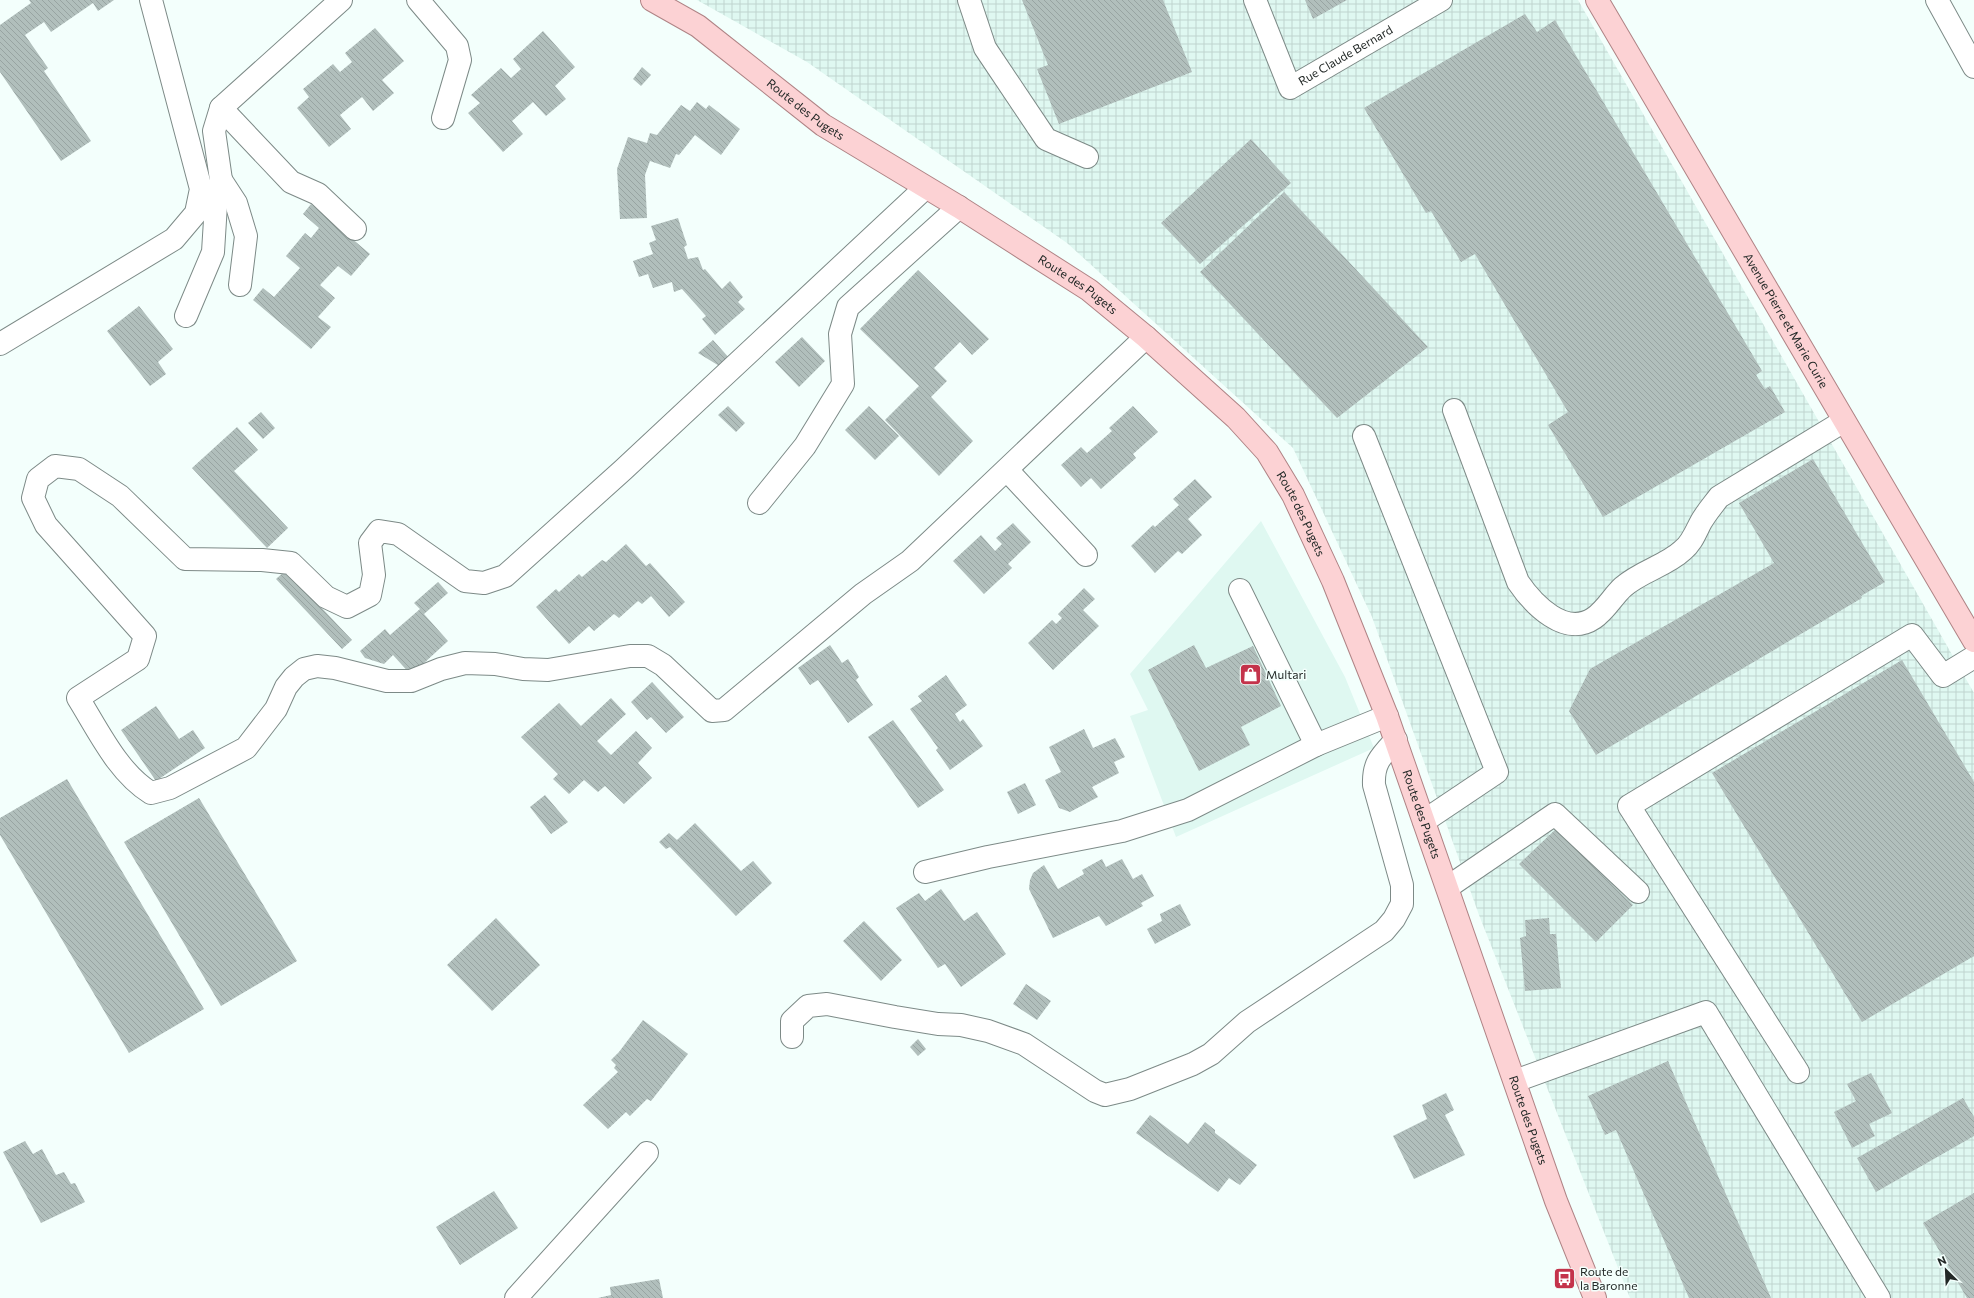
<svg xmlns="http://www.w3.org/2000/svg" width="1974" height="1298" font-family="Commissioner,sans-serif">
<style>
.built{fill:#dff8f1}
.industrial{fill:url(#industrial-grid)}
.building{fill:url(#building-back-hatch)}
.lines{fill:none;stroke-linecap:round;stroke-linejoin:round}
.minor-casing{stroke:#7d8a87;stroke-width:24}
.major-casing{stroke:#af8385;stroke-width:24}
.minor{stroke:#fff;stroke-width:22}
.major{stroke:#fcd2d4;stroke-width:22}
.labels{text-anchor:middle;stroke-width:3;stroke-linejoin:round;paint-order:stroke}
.street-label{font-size:12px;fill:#232927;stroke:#f3fffc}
.poi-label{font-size:12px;fill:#232927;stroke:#f3fffc;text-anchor:start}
</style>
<defs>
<pattern id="industrial-grid" width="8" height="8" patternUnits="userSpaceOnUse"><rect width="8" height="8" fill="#dff8f1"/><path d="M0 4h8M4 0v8" fill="none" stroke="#bfd5cf"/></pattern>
<pattern id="building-back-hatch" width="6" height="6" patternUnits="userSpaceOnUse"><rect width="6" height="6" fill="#b1bfbc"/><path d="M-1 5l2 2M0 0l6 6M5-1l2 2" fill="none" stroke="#98a4a2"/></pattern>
</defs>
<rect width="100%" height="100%" fill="#f3fffc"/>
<!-- built -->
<path class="built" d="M1261 521 1345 677 1374 748 1176 837 1130 716 1148 710 1130 674Z"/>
<!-- industrial -->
<path class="industrial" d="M697 0H1578L1974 693V1298H1630L1479 915 1372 617 1293 448 1067 243 807 62Z"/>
<!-- building -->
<path class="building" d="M29 0H114L98 11 93 3 51 32 44 22 25 35 48 68 44 71 91 141 61 161 0 72V25L31 3Z
M1022 0H1163L1192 72 1059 124 1037 69 1048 65Z
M1305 0H1347L1313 19Z
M1525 14 1537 32 1555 20 1762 371 1756 375 1765 389 1770 386 1785 412 1603 517 1548 425 1568 412 1475 254 1461 262 1431 211 1426 213 1364 108Z
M375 28 404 61 382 80 394 93 373 111 362 97 340 115 351 129 329 147 297 108 309 97 303 89 333 64 340 72 352 62 345 53Z
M543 31 575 67 555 86 566 99 546 116 533 102 512 121 523 134 503 152 468 113 480 103 471 95 501 68 511 78 521 69 513 59Z
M642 67 651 75 641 86 633 79Z
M697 102 706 109 709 105 740 129 721 155 695 135 679 155 676 154 670 168 650 161 645 175 647 218 620 219 617 169 628 137 647 143 650 133 657 135 681 105 690 111Z
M1251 139 1291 183 1200 264 1161 223Z
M1284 192 1428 347 1337 418 1200 272Z
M311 204 370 254 351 276 338 266 320 285 335 298 318 317 331 327 311 349 253 300 263 288 274 297 300 268 286 256 305 233 311 238 319 228 303 214Z
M678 218 687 245 684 247 688 259 698 257 703 270 705 269 722 289 730 281 743 297 738 302 745 309 715 335 702 319 706 316 682 289 674 292 672 282 653 288 648 274 639 277 633 261 653 254 649 243 656 240 651 226Z
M918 270 989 339 972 355 960 342 934 368 947 381 931 397 973 441 939 476 885 420 919 386 860 329Z
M139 306 173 349 158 362 166 374 150 386 107 331Z
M802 337 825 361 799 387 775 362Z
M713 340 730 359 721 367 698 353Z
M728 406 745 423 736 432 718 415Z
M869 406 899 436 875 460 845 430Z
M1133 406 1158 432 1133 454 1136 458 1101 489 1091 478 1081 487 1061 465 1081 447 1087 453 1112 431 1109 428Z
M261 412 275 428 263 439 248 423Z
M237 427 258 450 234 471 288 528 267 548 192 468Z
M1813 459 1885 582 1861 596 1862 598 1596 755 1569 711 1590 669 1774 563 1739 503Z
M1195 479 1212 497 1188 519 1202 535 1182 554 1178 551 1155 573 1131 546 1153 525 1155 527 1179 505 1173 499Z
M1013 523 1031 542 1008 564 1012 568 984 594 953 561 981 535 995 551 1002 544 996 538Z
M626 544 646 566 650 563 685 602 669 617 651 596 642 604 638 601 619 618 614 614 594 631 589 626 569 644 536 607 556 589 559 592 579 574 582 577 602 560 606 562Z
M286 570 352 640 342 649 276 579Z
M438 582 448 593 424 614 448 641 411 675 393 655 384 664 365 658 360 651 385 629 390 635 420 609 414 603Z
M1084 588 1095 599 1083 610 1099 626 1053 670 1028 643 1052 620 1056 624 1062 618 1058 614Z
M830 645 842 663 848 659 859 677 856 680 873 705 848 723 818 680 810 685 798 668Z
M1194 645 1206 668 1253 646 1281 706 1241 727 1250 745 1199 771 1148 670Z
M1902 660 1974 782V956L1862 1022 1712 773Z
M946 675 967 705 955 714 960 722 963 719 983 746 950 770 936 750 938 748 910 709 922 701 918 696Z
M652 682 684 717 666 733 651 717 647 720 631 702Z
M611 698 626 714 597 741 611 755 636 731 652 748 638 763 652 778 624 804 605 786 598 792 584 780 569 794 553 779 558 774 521 737 559 703 581 726Z
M156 706 179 739 193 730 205 748 156 781 121 730Z
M893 720 944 790 918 808 868 737Z
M1084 729 1093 748 1115 738 1125 757 1114 762 1119 773 1092 787 1098 797 1070 812 1059 808 1045 780 1061 772 1049 747Z
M67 779 204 1009 129 1053 0 835V818Z
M1025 783 1036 805 1018 814 1007 792Z
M545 795 568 822 551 834 530 807Z
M199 798 297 961 221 1006 124 842Z
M695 823 741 871 753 861 772 883 736 916 670 847 666 849 659 842 669 833 677 840Z
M1557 828 1633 905 1596 942 1519 864Z
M1102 859 1106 867 1122 859 1133 879 1142 874 1154 896 1141 903 1143 906 1106 926 1099 916 1053 938 1029 889 1030 880 1033 873 1044 865 1058 889 1084 874 1082 870Z
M941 889 964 921 977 912 1006 954 961 987 945 964 938 968 896 908 919 893 925 901Z
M1180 904 1191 925 1155 944 1147 929 1162 921 1160 914Z
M496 918 540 965 492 1011 447 965Z
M1549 918 1550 934H1556L1561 988 1525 991 1520 938 1526 936 1525 920Z
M864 921 902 960 881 981 843 941Z
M1026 984 1051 1001 1037 1020 1013 1004Z
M643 1020 688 1054 651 1101 647 1099 630 1116 626 1112 608 1129 583 1105 618 1072 614 1068 616 1065 611 1060 619 1052Z
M918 1039 926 1049 918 1056 910 1047Z
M1668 1061 1771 1298H1689L1616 1130 1605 1135 1588 1096Z
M1871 1073 1892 1113 1869 1124 1875 1136 1852 1148 1834 1112 1856 1101 1847 1084Z
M1446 1093 1454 1110 1445 1115 1465 1155 1414 1179 1393 1136 1427 1119 1422 1105Z
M1963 1098 1974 1117V1136L1876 1192 1857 1158Z
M1150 1115 1188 1144 1205 1122 1215 1130V1133L1257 1165 1240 1185 1229 1178 1218 1192 1136 1133Z
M25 1141 33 1154 42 1149 56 1175 64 1172 71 1184 75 1183 85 1202 41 1223 3 1152Z
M494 1191 518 1228 460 1265 436 1227Z
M1974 1193V1298H1967L1923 1223Z
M659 1279 663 1298H598L611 1295 610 1287Z"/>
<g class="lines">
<defs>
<g id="minor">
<path d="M418 0 457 46 460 60 443 118"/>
<path d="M969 0 985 48 1046 139 1087 157"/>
<path id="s1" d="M1255 0 1290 88 1441 0"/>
<path d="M1937 0 1974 67"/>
<path d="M221 108 291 182 318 194 355 229"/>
<path d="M221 180 236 203 246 236 240 285"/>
<path d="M925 188 623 470 505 576 484 583 465 581 398 534 379 531 370 543 374 575 370 595 347 607 326 597 291 563 262 560 185 559 120 496 79 469 55 466 38 479 33 498 46 525 145 636 138 659 78 698C98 730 118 773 151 793L170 788 246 748 276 709 286 687 294 677 304 669 317 666 335 668 387 681H411L441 669 465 663 495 664 523 669 548 670 630 656H648L663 665 712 711 724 710 863 594 910 561 1146 337"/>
<path d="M186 316 213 252 216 204 221 180 214 131 221 108 341 0"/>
<path d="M0 344 174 239 196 213 201 189 151 0"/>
<path d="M1454 410 1518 582C1533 604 1565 638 1594 618 1606 610 1613 596 1623 587 1641 571 1666 566 1683 550 1692 543 1696 531 1701 522 1706 513 1713 505 1719 497L1844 421"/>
<path d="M1364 436 1497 772 1424 821"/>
<path d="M1007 470 1086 555"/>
<path d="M759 503 805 446 843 384 840 334 848 307 959 207"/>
<path d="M1240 590 1316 745 1387 716"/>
<path d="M925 872 988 857 1122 831 1188 810 1316 745"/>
<path d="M1448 887 1555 814 1638 892"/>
<path d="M792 1037V1021L808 1006 827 1004 895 1017 938 1024 961 1025 988 1031 1024 1044 1095 1091 1105 1095 1130 1089 1193 1064 1211 1054 1247 1022 1384 931 1394 919 1402 904V885L1374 785C1373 763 1381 756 1396 740"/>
<path d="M1798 1072 1629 806 1912 635 1943 676 1974 657"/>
<path d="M1515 1081 1706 1012 1879 1298"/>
<path d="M516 1298 647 1153"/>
</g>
<g id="major">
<path id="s2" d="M652 0 698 26 823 125 959 207 1089 290 1146 337 1236 418 1267 452 1293 495 1333 581 1387 716 1556 1201 1595 1298"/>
<path id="s3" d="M1597 0 1974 641"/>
</g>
</defs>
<!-- minor casing -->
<use href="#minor" class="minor-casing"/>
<!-- major casing -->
<use href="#major" class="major-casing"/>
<!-- minor -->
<use href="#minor" class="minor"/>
<!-- major -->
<use href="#major" class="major"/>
</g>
<!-- icons -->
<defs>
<symbol id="shop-square" viewBox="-11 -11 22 22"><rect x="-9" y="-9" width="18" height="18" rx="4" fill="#c4334b" stroke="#f3fffc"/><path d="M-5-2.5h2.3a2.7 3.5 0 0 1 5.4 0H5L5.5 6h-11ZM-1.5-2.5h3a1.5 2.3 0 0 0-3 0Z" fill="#fff"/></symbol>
<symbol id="bus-square" viewBox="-11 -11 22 22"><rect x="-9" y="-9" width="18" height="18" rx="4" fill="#c4334b" stroke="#f3fffc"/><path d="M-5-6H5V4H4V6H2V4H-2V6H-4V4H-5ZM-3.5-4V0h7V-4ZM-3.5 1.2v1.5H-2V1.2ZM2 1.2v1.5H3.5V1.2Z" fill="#fff"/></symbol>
</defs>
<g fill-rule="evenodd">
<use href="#shop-square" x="1238" y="662" width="25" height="25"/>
<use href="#bus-square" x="1552" y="1266" width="25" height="25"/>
</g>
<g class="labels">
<!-- street labels -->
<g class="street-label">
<text dy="4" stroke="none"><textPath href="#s1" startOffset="159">Rue Claude Bernard</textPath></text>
<text dy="4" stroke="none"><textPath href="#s2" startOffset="189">Route des Pugets</textPath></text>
<text dy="4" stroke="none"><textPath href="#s2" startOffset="513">Route des Pugets</textPath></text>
<text dy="4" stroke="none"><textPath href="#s3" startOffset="372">Avenue Pierre et Marie Curie</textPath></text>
<text dy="4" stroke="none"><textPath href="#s2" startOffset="837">Route des Pugets</textPath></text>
<text dy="4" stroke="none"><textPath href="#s2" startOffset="1161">Route des Pugets</textPath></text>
<text dy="4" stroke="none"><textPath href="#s2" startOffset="1485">Route des Pugets</textPath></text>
</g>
<!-- poi labels -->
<g class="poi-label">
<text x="1266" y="679">Multari</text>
<text x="1580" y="1276">Route de<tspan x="1580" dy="14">la Baronne</tspan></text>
</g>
</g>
<!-- north arrow -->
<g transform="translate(1946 1270) rotate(336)" stroke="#f3fffc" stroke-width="3" paint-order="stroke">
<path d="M0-3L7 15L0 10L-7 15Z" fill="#232927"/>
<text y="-6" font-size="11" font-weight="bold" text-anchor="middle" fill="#232927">N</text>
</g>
</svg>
